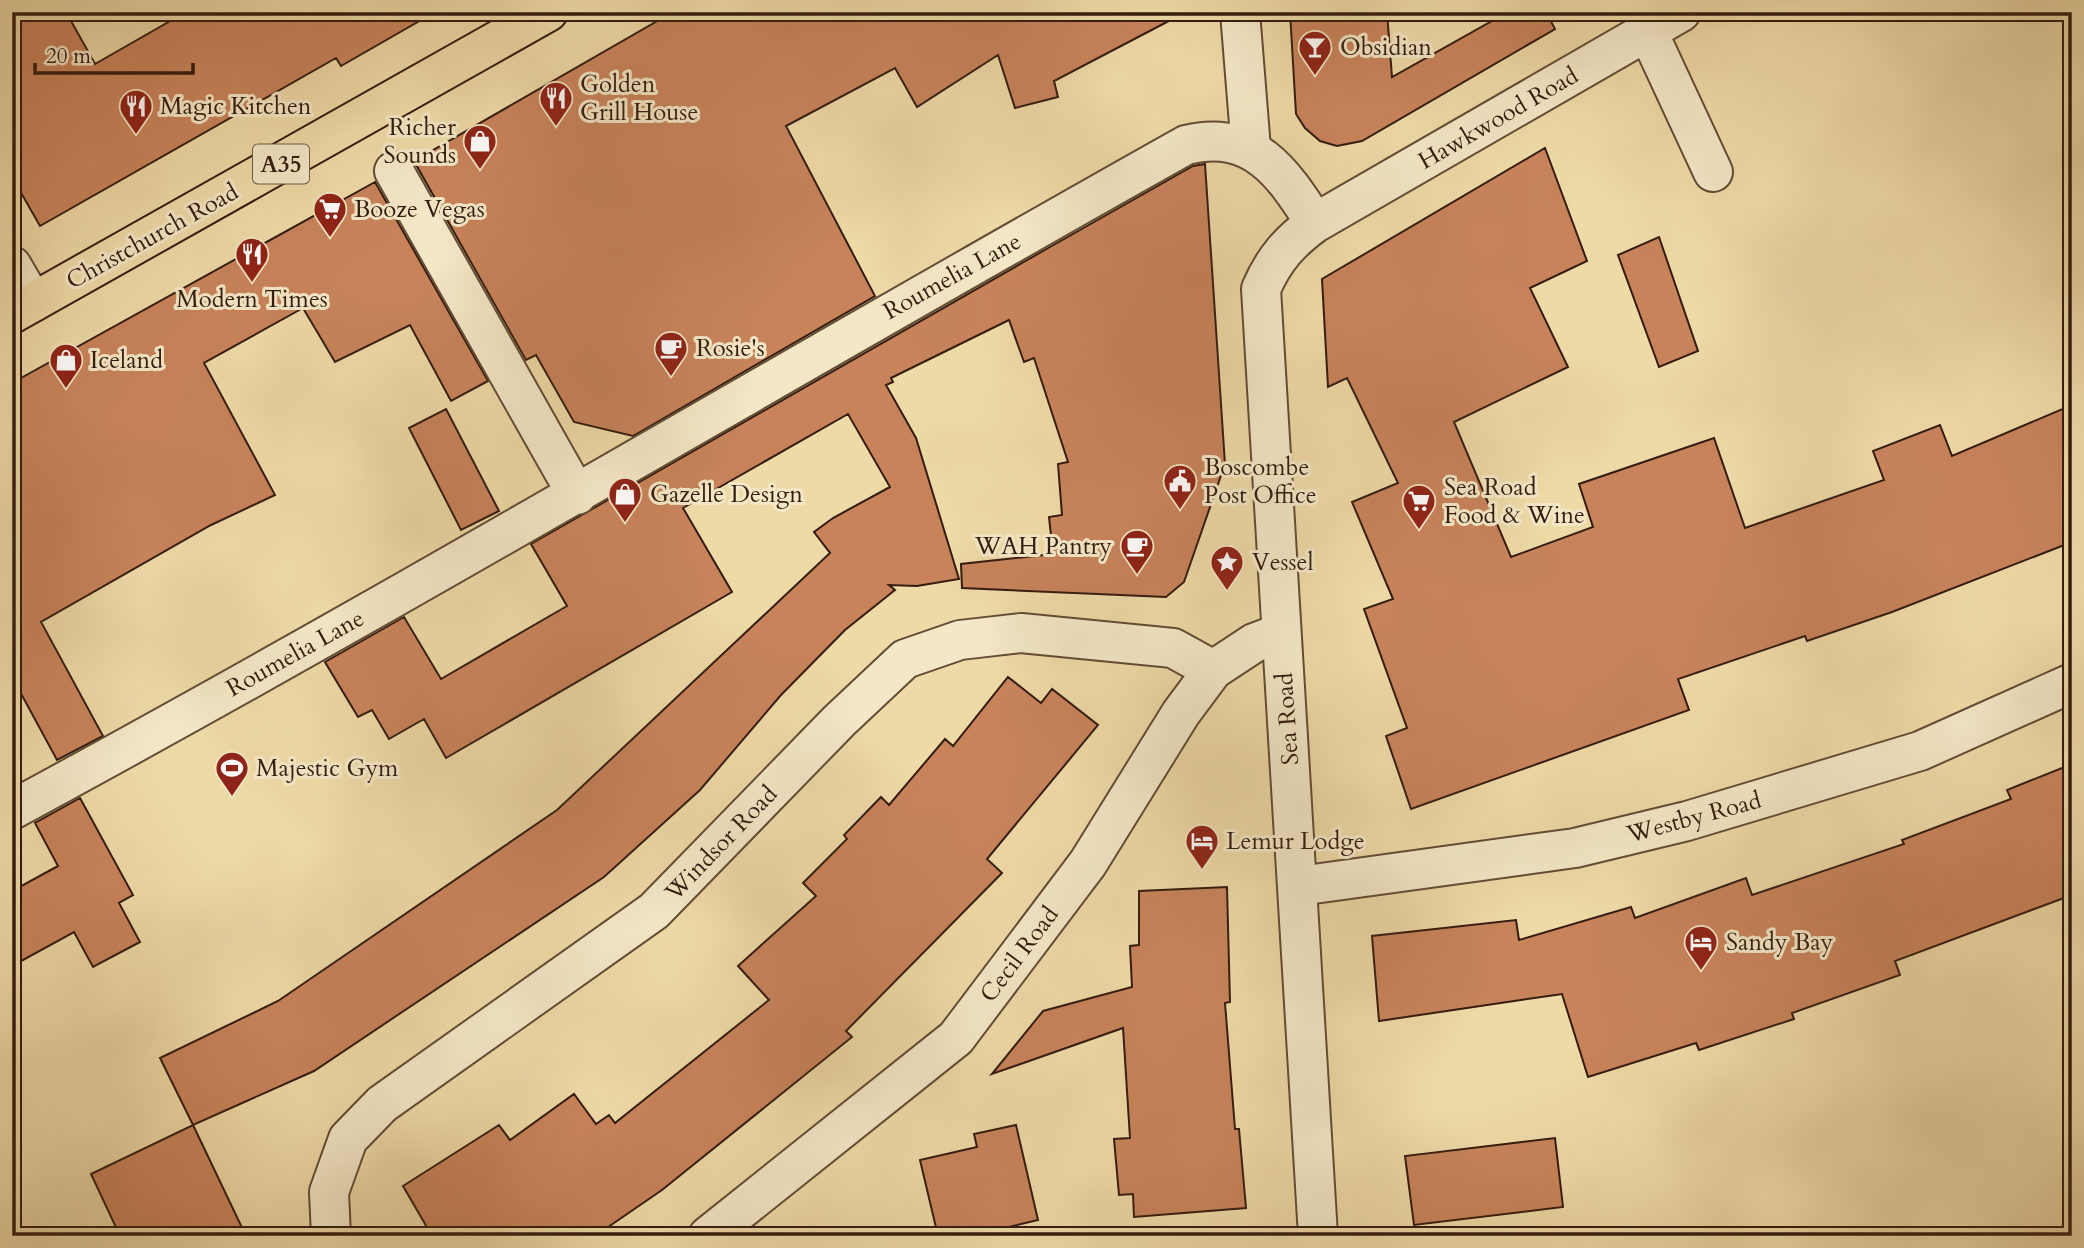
<svg xmlns="http://www.w3.org/2000/svg" width="2084" height="1248" font-family="Cardo,serif">
<style>
.building{fill:#c8835b;stroke:#341c0f;stroke-width:2}
.lines{fill:none;stroke-linecap:round;stroke-linejoin:round}
.minor-casing{stroke:#624c35;stroke-width:42}
.major-casing{stroke:#341c0f;stroke-width:42}
.minor{stroke:#f4e7c6;stroke-width:38}
.major{stroke:#eedaa7;stroke-width:38}
.labels{text-anchor:middle;stroke-width:6;stroke-linejoin:round;paint-order:stroke}
.shield{fill:#f4e7c6;stroke:#6e5946;stroke-width:2}
.shield-label{font-size:23px;font-weight:bold;fill:#341c0f}
.poi-label{font-size:24px;fill:#341c0f;stroke:#f4e7c6;text-anchor:start}
.street-label{font-size:24px;fill:#341c0f;stroke:#f4e7c6}
</style>
<rect width="100%" height="100%" fill="#eedaa7"/>
<filter id="stains"><feTurbulence type="fractalNoise" baseFrequency=".00286" numOctaves="4"/><feColorMatrix values="0 0 0 0 .2 0 0 0 0 .09 0 0 0 0 .02 0 0 0 .5 -.17"/></filter>
<radialGradient id="worn" r=".72"><stop offset=".6" stop-color="#630" stop-opacity="0"/><stop offset="1" stop-color="#630" stop-opacity=".3"/></radialGradient>
<!-- building -->
<path class="building" d="M12 12H66L95 64 186 12H435L341 66 336 58 40 226 12 177Z
M673 12H1186L1054 81 1058 97 1015 108 998 55 917 107 895 68 786 126 875 296 633 436 574 422 536 355 526 360 414 161Z
M1290 12H1387L1392 77 1508 12H1546L1555 29 1362 141 1337 146 1320 141 1305 128 1296 114Z
M1545 148 1587 261 1530 288 1568 367 1454 422 1511 557 1593 527 1579 484 1714 438 1745 528 1884 480 1873 451 1940 425 1952 456 2072 405V542L1892 612 1807 641 1805 636 1678 679 1689 710 1411 809 1386 736 1407 728 1364 609 1393 599 1352 502 1398 483 1347 378 1328 387 1322 279Z
M1205 164 1225 464 1184 582 1166 597 962 588 961 564 1053 554 1049 517 1062 515 1058 464 1068 462 1034 358 1024 362 1009 320 891 378 893 382 886 385 916 438 959 579 917 586 889 585 895 590 845 630 781 695 700 790 604 877 314 1071 193 1125 160 1058 278 1001 557 810 830 553 814 532 833 518 890 487 848 414 683 508 732 592 446 758 424 719 389 739 372 710 358 717 325 662 404 617 441 679 567 606 531 544 1050 247 1193 166Z
M375 182 488 381 451 401 410 325 335 362 303 308 204 363 275 495 211 525 41 622 103 736 57 760 12 677V383Z
M1659 237 1698 351 1659 367 1618 255Z
M446 409 499 511 461 530 409 428Z
M1008 677 1041 703 1052 689 1098 725 987 859 1002 873 846 1031 852 1037 662 1190 595 1236H432L403 1186 499 1125 510 1140 574 1094 596 1124 609 1115 615 1123 769 1000 738 966 816 896 803 883 847 839 844 835 881 797 889 805 945 739 953 746Z
M2072 764V895L1895 961 1900 975 1792 1013 1794 1019 1699 1050 1696 1043 1588 1077 1562 994 1379 1021 1372 936 1516 920 1519 940 1631 907 1635 918 1746 878 1752 895 1904 844 1902 840 2011 799 2007 790Z
M80 798 133 895 119 903 140 942 93 967 74 932 12 966V891L58 866 35 823Z
M1227 887 1230 1002 1225 1003 1235 1129H1239L1246 1208 1134 1217 1133 1194 1119 1195 1114 1139 1130 1138 1123 1028 992 1074 1043 1011 1132 987 1130 946 1139 945V891Z
M193 1125 246 1236H120L91 1174Z
M1016 1125 1038 1220 972 1236H938L920 1160 977 1147 974 1134Z
M1555 1138 1563 1207 1414 1225 1405 1156Z"/>
<g class="lines">
<defs>
<path id="minor" d="M1240 12 1251 149
M1648 32 1713 172
M394 171 577 495
M12 266 33 302
M12 810C408 596 793 365 1186 145 1253 129 1282 171 1315 223
M1299 886 1575 848 1687 821 1920 751 2072 683
M331 1236 329 1192 348 1139 382 1104 654 911 839 721 905 659 960 640 1021 633 1173 648 1213 670
M708 1236 956 1038 1088 863 1181 713 1213 670 1254 643 1281 633
M1318 1236 1261 289C1274 259 1289 242 1315 223L1681 12"/>
<path id="major" d="M12 314 548 12"/>
</defs>
<!-- minor casing -->
<use href="#minor" class="minor-casing"/>
<!-- major casing -->
<use href="#major" class="major-casing"/>
<!-- minor -->
<use href="#minor" class="minor"/>
<!-- major -->
<use href="#major" class="major"/>
</g>
<!-- icons -->
<defs>
<symbol id="bar-pin" viewBox="-11 -11 22 30"><path d="M0 17L-7.5 6A9.5 9.5 0 1 1 7.5 6Z" fill="#8f2418" stroke="#f4e7c6"/><path d="M-6-5H6L.8 .8V4.5H3.5V6h-7V4.5H-.8V.8Z" fill="#fff"/></symbol>
<symbol id="restaurant-pin" viewBox="-11 -11 22 30"><path d="M0 17L-7.5 6A9.5 9.5 0 1 1 7.5 6Z" fill="#8f2418" stroke="#f4e7c6"/><path d="M-5-6h1v4h1v-4h1v4h1v-4h1v5L-1.5 .5V6h-2V.5L-5-1ZM5-6V6H3V1.5H1.5Q1.5-4 5-6Z" fill="#fff"/></symbol>
<symbol id="shop-pin" viewBox="-11 -11 22 30"><path d="M0 17L-7.5 6A9.5 9.5 0 1 1 7.5 6Z" fill="#8f2418" stroke="#f4e7c6"/><path d="M-5-2.5h2.3a2.7 3.5 0 0 1 5.4 0H5L5.5 6h-11ZM-1.5-2.5h3a1.5 2.3 0 0 0-3 0Z" fill="#fff"/></symbol>
<symbol id="supermarket-pin" viewBox="-11 -11 22 30"><path d="M0 17L-7.5 6A9.5 9.5 0 1 1 7.5 6Z" fill="#8f2418" stroke="#f4e7c6"/><path d="M-6-5.5h2.5l.6 2H6L4.5 2H-2.5L-4.4-4H-6ZM-1.5 3.2a1.3 1.3 0 1 0 .1 0ZM3 3.2a1.3 1.3 0 1 0 .1 0Z" fill="#fff"/></symbol>
<symbol id="cafe-pin" viewBox="-11 -11 22 30"><path d="M0 17L-7.5 6A9.5 9.5 0 1 1 7.5 6Z" fill="#8f2418" stroke="#f4e7c6"/><path d="M-5.5-4.5H6V0H3Q3 3.5 0 3.5H-2.5Q-5.5 3.5-5.5 0ZM3-3.2v2h1.7v-2ZM-6 4.5H4V6H-6Z" fill="#fff"/></symbol>
<symbol id="civic-pin" viewBox="-11 -11 22 30"><path d="M0 17L-7.5 6A9.5 9.5 0 1 1 7.5 6Z" fill="#8f2418" stroke="#f4e7c6"/><path d="M-.6-6.5H3V-4.5H.6V-3L4-1V1h2V6H-6V1h2V-1L-.6-3ZM-1.2 2.5V6h2.4V2.5Z" fill="#fff"/></symbol>
<symbol id="sight-pin" viewBox="-11 -11 22 30"><path d="M0 17L-7.5 6A9.5 9.5 0 1 1 7.5 6Z" fill="#8f2418" stroke="#f4e7c6"/><path d="M0-6L1.8-2.2L6-1.7L2.9 1.2L3.7 5.4L0 3.3L-3.7 5.4L-2.9 1.2L-6-1.7L-1.8-2.2Z" fill="#fff"/></symbol>
<symbol id="stadium-pin" viewBox="-11 -11 22 30"><path d="M0 17L-7.5 6A9.5 9.5 0 1 1 7.5 6Z" fill="#8f2418" stroke="#f4e7c6"/><path d="M0-5a6.5 5 0 1 0 0 10a6.5 5 0 1 0 0-10ZM-3.5-1.8h7v3.6h-7Z" fill="#fff"/></symbol>
<symbol id="hotel-pin" viewBox="-11 -11 22 30"><path d="M0 17L-7.5 6A9.5 9.5 0 1 1 7.5 6Z" fill="#8f2418" stroke="#f4e7c6"/><path d="M-6-4.5h1.5V1H6V5H4.5V3h-9V5H-6ZM-4 0a1.8 1.8 0 1 1 3.6 0ZM.5 0V-2.5h3Q6-2.5 6 0Z" fill="#fff"/></symbol>
</defs>
<g fill-rule="evenodd">
<use href="#bar-pin" x="1296" y="28" width="38" height="52"/>
<use href="#restaurant-pin" x="537" y="79" width="38" height="52"/>
<use href="#restaurant-pin" x="117" y="87" width="38" height="52"/>
<use href="#shop-pin" x="461" y="122" width="38" height="52"/>
<use href="#supermarket-pin" x="311" y="190" width="38" height="52"/>
<use href="#restaurant-pin" x="233" y="235" width="38" height="52"/>
<use href="#cafe-pin" x="652" y="329" width="38" height="52"/>
<use href="#shop-pin" x="47" y="341" width="38" height="52"/>
<use href="#civic-pin" x="1161" y="462" width="38" height="52"/>
<use href="#shop-pin" x="606" y="475" width="38" height="52"/>
<use href="#supermarket-pin" x="1400" y="482" width="38" height="52"/>
<use href="#cafe-pin" x="1118" y="527" width="38" height="52"/>
<use href="#sight-pin" x="1208" y="543" width="38" height="52"/>
<use href="#stadium-pin" x="213" y="749" width="38" height="52"/>
<use href="#hotel-pin" x="1183" y="822" width="38" height="52"/>
<use href="#hotel-pin" x="1682" y="923" width="38" height="52"/>
</g>
<g class="labels">
<!-- shield labels -->
<rect class="shield" x="253" y="144.5" width="56" height="39" rx="5"/>
<g class="shield-label">
<text x="281" y="172">A35</text>
</g>
<!-- poi labels -->
<g class="poi-label">
<text x="1340" y="55">Obsidian</text>
<text x="580" y="92">Golden<tspan x="580" dy="28">Grill House</tspan></text>
<text x="160" y="114">Magic Kitchen</text>
<text x="456" y="135" text-anchor="end">Richer<tspan x="456" dy="28">Sounds</tspan></text>
<text x="354" y="217">Booze Vegas</text>
<text x="252" y="307" text-anchor="middle">Modern Times</text>
<text x="696" y="356">Rosie's</text>
<text x="90" y="368">Iceland</text>
<text x="1204" y="475">Boscombe<tspan x="1204" dy="28">Post Office</tspan></text>
<text x="1444" y="495">Sea Road<tspan x="1444" dy="28">Food &amp; Wine</tspan></text>
<text x="650" y="502">Gazelle Design</text>
<text x="1112" y="554" text-anchor="end">WAH Pantry</text>
<text x="1252" y="570">Vessel</text>
<text x="256" y="776">Majestic Gym</text>
<text x="1226" y="849">Lemur Lodge</text>
<text x="1726" y="950">Sandy Bay</text>
</g>
<!-- street labels -->
<g class="street-label">
<text transform="translate(1498 118) rotate(-30)" y="8">Hawkwood Road</text>
<text transform="translate(152 236) rotate(-29)" y="8">Christchurch Road</text>
<text transform="translate(952 276) rotate(-29)" y="8">Roumelia Lane</text>
<text transform="translate(295 653) rotate(-29)" y="8">Roumelia Lane</text>
<text transform="translate(1287 719) rotate(-94)" y="8">Sea Road</text>
<text transform="translate(1694 817) rotate(-15)" y="8">Westby Road</text>
<text transform="translate(721 843) rotate(-46)" y="8">Windsor Road</text>
<text transform="translate(1019 954) rotate(-53)" y="8">Cecil Road</text>
</g>
</g>
<!-- margin -->
<rect width="2084" height="1248" fill="none" stroke="#eedaa7" stroke-width="42"/>
<rect x="14" y="14" width="2056" height="1220" fill="none" stroke="#341c0f" stroke-width="3.5"/>
<rect x="21" y="21" width="2042" height="1206" fill="none" stroke="#341c0f" stroke-width="2"/>
<!-- scale -->
<path d="M35 63v10h158v-10" fill="none" stroke="#341c0f" stroke-width="3.5"/>
<text x="46" y="63" font-size="21" fill="#341c0f" stroke="#f4e7c6" stroke-width="5" paint-order="stroke">20 m</text>
<rect width="100%" height="100%" filter="url(#stains)"/>
<rect width="100%" height="100%" fill="url(#worn)"/>
</svg>
